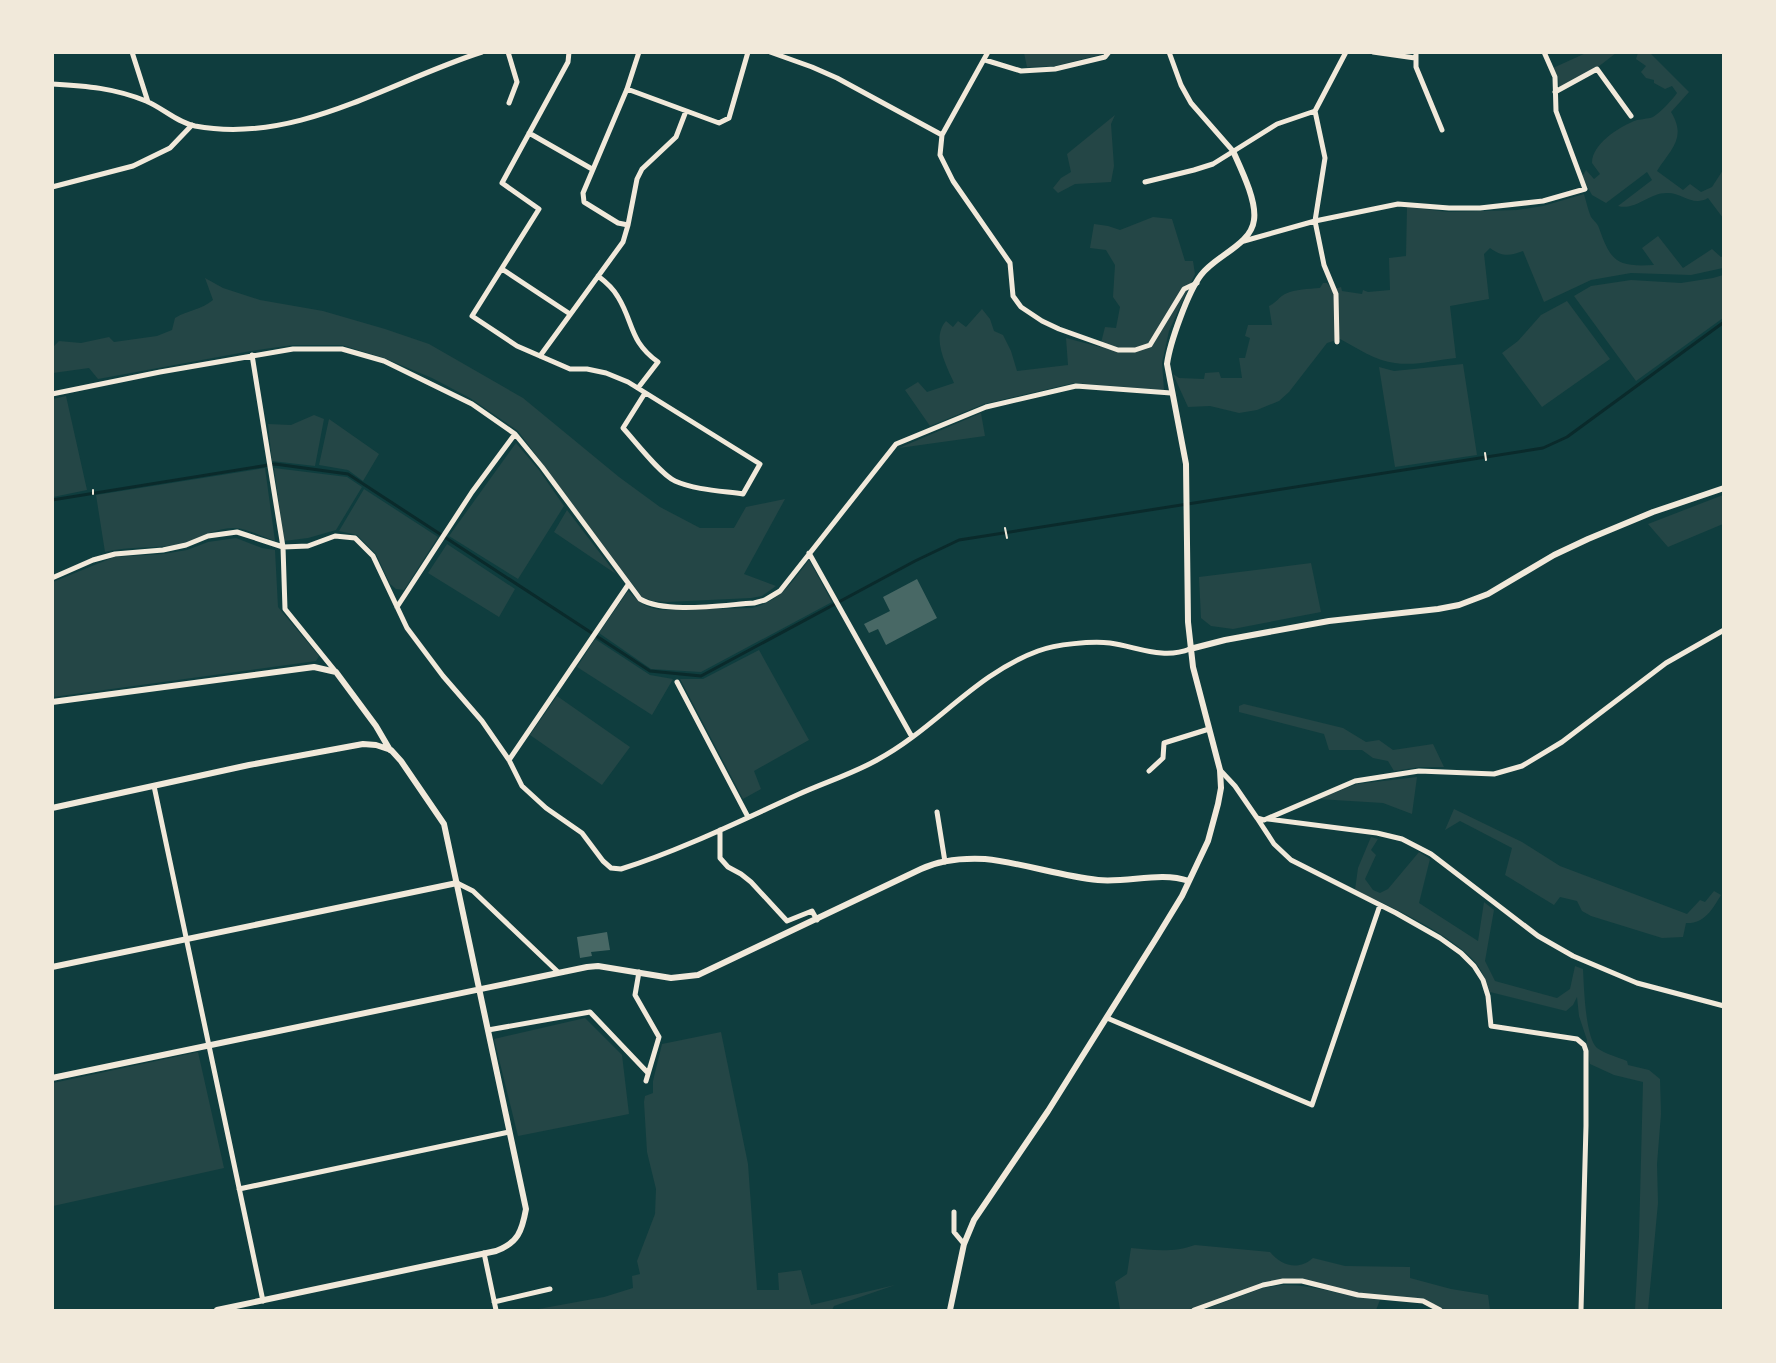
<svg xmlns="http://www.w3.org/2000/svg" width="1776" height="1363" font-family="Merriweather,serif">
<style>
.green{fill:#244646}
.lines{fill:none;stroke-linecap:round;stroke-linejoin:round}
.stream{stroke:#0a2a2b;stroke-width:3}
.building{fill:#486865}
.path{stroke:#f1e9da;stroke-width:2}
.minor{stroke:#f1e9da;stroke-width:5}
.tertiary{stroke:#f1e9da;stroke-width:6}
</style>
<rect width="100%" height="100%" fill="#0f3d3e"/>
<!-- green -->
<path class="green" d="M1024 53H1106L1055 66 1027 67Z
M1586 53H1616L1598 67 1559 87 1558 77 1553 68Z
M1638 53H1650L1689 92 1671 112C1687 138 1671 149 1657 171L1683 190 1690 184 1701 192 1712 187 1723 170V218L1708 198C1693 207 1682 193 1668 193 1649 192 1636 211 1618 206L1652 180 1647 172 1606 203 1592 195 1582 177 1586 170 1594 179 1600 174 1592 163C1592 144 1618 128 1634 121 1640 119 1648 119 1653 117 1660 113 1672 100 1677 93L1672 86 1665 89 1654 83V80L1646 78 1641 72 1646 66 1636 59Z
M1115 115 1111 124 1114 166 1111 182 1075 184 1058 193 1053 188 1061 178 1071 172 1067 154Z
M1584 194C1586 201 1588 210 1591 217 1594 221 1598 224 1599 228 1611 262 1617 267 1654 265L1642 248 1658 236 1683 268 1712 249 1721 257 1723 256V268L1691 275 1631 273 1591 280 1544 302 1523 251C1510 256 1502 257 1490 248L1484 254 1489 299 1450 306 1456 358C1436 360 1415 366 1395 363 1376 361 1357 348 1340 339L1327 343 1289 392 1279 401 1257 410 1239 413 1210 406 1188 407 1173 374 1179 378 1204 379 1205 373 1219 372 1221 378H1242L1239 358H1245L1250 338 1245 336 1248 325H1272L1269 306C1276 303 1279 297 1285 294 1296 289 1308 289 1320 288L1323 283H1327L1332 290 1341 287 1342 291 1362 294 1363 290 1368 292 1390 290 1389 258 1406 256 1407 207 1448 212 1517 210 1543 206Z
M1153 217 1172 219 1185 261H1193L1195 274 1169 331 1162 363 1164 390 1074 383 984 404 930 426 905 390 918 382 927 392 954 383C946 365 931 338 946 321L953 327 958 321 966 327 982 309 990 319 994 331 1003 335 1011 351 1017 371 1068 365 1066 338 1100 347 1105 327 1116 328 1120 307 1113 297 1115 265 1106 250 1090 248 1094 224 1108 226 1120 230Z
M1723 275V318L1636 381 1574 296 1591 286 1631 280 1681 283 1713 278Z
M205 278 223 288 260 300 323 311 385 329 429 344 523 398 619 477 660 507 700 528H734L746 507 785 499 744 574 776 586 762 596 751 598 667 602 653 601 642 597 518 431 470 398 432 378 384 358 342 345H293L251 351 98 379 89 368 53 373V347L59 341 81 343 109 337 114 342 157 336 172 330 175 318C188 310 201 310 213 300Z
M1567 301 1610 359 1542 407 1502 353 1518 341 1541 315Z
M1463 364 1477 455 1395 467 1379 367 1394 371Z
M66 396 87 490 53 497V399Z
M981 413 985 436 899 448Z
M314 415 324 419 315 466 272 461 268 424 291 425Z
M329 419 379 454 363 481 348 470 319 465Z
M516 443 539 470 564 506 518 579 449 536Z
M265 468 275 541C263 537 248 529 236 528 216 527 201 538 183 543 157 550 130 545 105 552L96 495Z
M274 468 347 477 362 487 336 530 308 538 284 541Z
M364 489 438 537 404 590 396 589 390 584 376 554 357 535 339 531Z
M1723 495V524L1668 547 1648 524Z
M567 510 616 574 554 532Z
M236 538 262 548 275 550 278 607 319 656 316 661 53 697V582L114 557 163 554 187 550 208 542Z
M447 544 515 589 499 617 428 573Z
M809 560 832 602 701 672 651 669 599 633 628 591C640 603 647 609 664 610L752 608C782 600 791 583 809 560Z
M1311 563 1321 612 1233 629 1211 626 1201 618 1199 577Z
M595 639 650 675 673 679 652 715 577 667Z
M759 650 809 740 754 771 761 789 743 799 680 679H703Z
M557 696 630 747 602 785 530 735Z
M1244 704 1343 728 1366 742 1379 740 1393 750 1433 744 1444 767H1420L1394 771 1388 761 1373 758 1362 750H1329L1324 734 1239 712V706Z
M1417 777 1412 814 1383 803 1318 799 1357 784Z
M1454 809 1522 842 1560 866 1687 914 1700 900 1705 902 1714 891 1721 895C1712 910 1704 924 1686 923L1683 937 1662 938 1591 916 1582 911 1577 901 1560 897 1554 905 1505 875 1512 848 1460 821 1445 830Z
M1371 837 1378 839 1371 850 1376 855 1365 879 1373 890 1380 893 1388 889 1419 852 1430 859 1419 903 1478 941 1484 902 1494 910 1485 961 1495 981 1557 998 1570 989 1575 966 1583 969C1584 986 1585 1037 1597 1048 1605 1054 1618 1057 1627 1061L1628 1065 1649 1070 1660 1079 1661 1114 1657 1164 1658 1203 1648 1310H1635L1639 1236 1643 1082 1614 1075 1590 1064 1586 1047 1587 1040 1579 1016 1577 997 1573 1005 1566 1011 1490 992C1486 981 1483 972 1476 963 1453 935 1388 905 1355 890L1358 868Z
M585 1018 622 1055 629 1114 518 1136 494 1039Z
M721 1032 748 1164 757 1290H779L778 1273 801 1270 811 1305 895 1285 834 1306 832 1310H533L604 1297 633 1288 632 1276 640 1274 637 1261 655 1214 656 1189 647 1152 644 1102 645 1096 653 1093V1081L662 1044Z
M198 1052 224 1168 53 1206V1083Z
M1195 1245 1270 1252C1282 1266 1298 1271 1313 1258L1345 1266 1410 1267V1278L1451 1289 1488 1295 1490 1310H1444L1424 1299 1358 1293 1284 1280 1188 1310 1120 1309 1115 1282 1127 1274 1131 1248C1153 1250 1173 1253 1195 1245Z
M1282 1285C1316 1284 1347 1298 1380 1300L1376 1310H1203L1263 1288Z"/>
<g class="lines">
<!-- stream -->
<path class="stream" d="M52 500 275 464 348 474 650 671 701 676 915 561 959 540 1543 448 1567 437 1724 322"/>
</g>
<!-- building -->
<path class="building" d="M917 579 937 618 886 645 878 629 869 633 864 624 890 611 883 597Z
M607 932 610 950 591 952 592 956 580 958 577 937Z"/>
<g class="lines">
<!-- path -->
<path class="path" d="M1485 453 1486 460
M93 490V494
M1005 528 1007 538"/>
<!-- minor -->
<path class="minor" d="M132 52 148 102
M508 52 517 82 509 103
M569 52 568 62 502 183 539 209 472 316 517 346 570 369H587L606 373 628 382 760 464 743 494C722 491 695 490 675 481 660 474 635 441 623 428L645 393
M639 52 627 89 583 193 584 202 618 223 628 225 637 179 642 169 676 137 686 111
M770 52 812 67 837 78 942 135
M988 52 942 135 940 155 953 181 1010 263 1013 296 1021 307 1042 321 1059 329 1118 350H1135L1150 345 1184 289 1197 283
M1169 52 1181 85 1191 103 1233 151
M1373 52 1415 58
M1416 52V67L1442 130
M985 60 1021 71 1055 69 1105 57 1109 52
M52 84C87 86 114 88 146 101 163 108 176 122 195 126 297 145 388 82 482 52
M627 89 719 123 729 118 748 52
M1555 92 1597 69 1631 116
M1315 111 1325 158 1315 221 1324 265 1336 294 1337 342
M529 133 592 169
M1145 182 1194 170 1213 164 1277 124 1315 111 1346 52
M52 187 133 166 170 148 192 125
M1244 241 1315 221 1398 204 1449 208H1480L1543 201 1585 189 1556 111 1555 77 1544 52
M502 269 570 314
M598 276C606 282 613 288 618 297 634 323 629 341 658 362L638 388
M252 355 283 547 285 609 336 672
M540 356 623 242 628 225
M52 394 160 372 293 349H342L384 361 472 404 515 434 542 467 640 599C666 614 722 605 754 603L765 600 780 591 896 444 986 407 1076 386 1171 393
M809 553 912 737
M52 578 93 560 115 554 163 550 186 545 208 536 237 532 283 547 308 546 335 536 355 538 373 556 407 628 443 676 482 721 509 760 522 786 546 808 582 833 603 861 611 868 621 869C679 851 742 820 797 795 823 783 852 774 877 760 935 729 975 674 1038 651 1056 644 1092 641 1110 643 1138 647 1163 660 1190 649
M397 607 472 492 515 434
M677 682 748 817
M509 760 628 585
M1220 770 1235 786 1257 818 1264 820 1355 781 1419 771 1494 774 1522 766 1562 742 1666 663 1724 630
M1149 771 1163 758 1164 743 1209 729
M154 786 263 1301
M937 812 945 862
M1257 818 1274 844 1291 860 1396 913 1440 938 1461 953 1474 966 1483 980 1488 996 1491 1026 1577 1039 1584 1045 1586 1051V1126L1581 1310
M1268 819 1377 833 1402 839 1431 854 1538 936 1573 956 1637 983 1724 1006
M720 830V858L728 867 741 874 751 882 787 921 812 911 817 920
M457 883 473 891 558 972
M639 972 635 995 659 1037 646 1081
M1107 1018 1312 1105 1380 905
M488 1030 590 1012 648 1073
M239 1189 509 1132
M954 1212V1232L964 1244
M484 1253 496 1310
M494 1302 550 1289
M1194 1310 1263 1285 1283 1281H1302L1358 1295 1423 1301 1440 1310"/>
<!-- tertiary -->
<path class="tertiary" d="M1190 649 1225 640 1329 621 1438 609 1459 605 1488 594 1554 555 1588 539 1653 512 1724 488
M52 702 314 667 336 672 376 726 390 750
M52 808 249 765 363 744 376 745 391 750 401 761 444 824 526 1209C522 1231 518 1243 496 1251L217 1310
M52 967 457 883
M52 1078 587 967 598 966 671 978 698 975 921 869C940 860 964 858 985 859 1023 863 1060 876 1098 880 1129 883 1160 871 1189 881
M950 1310 964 1244 974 1220 1048 1111 1157 937 1182 896 1208 841 1218 804 1221 788 1220 770 1193 667 1188 622 1186 464 1167 364C1170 342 1188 292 1201 275 1216 255 1251 245 1254 220 1257 201 1241 169 1233 151"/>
</g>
<!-- border -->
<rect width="1776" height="1363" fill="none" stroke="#f1e9da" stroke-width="108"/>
</svg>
